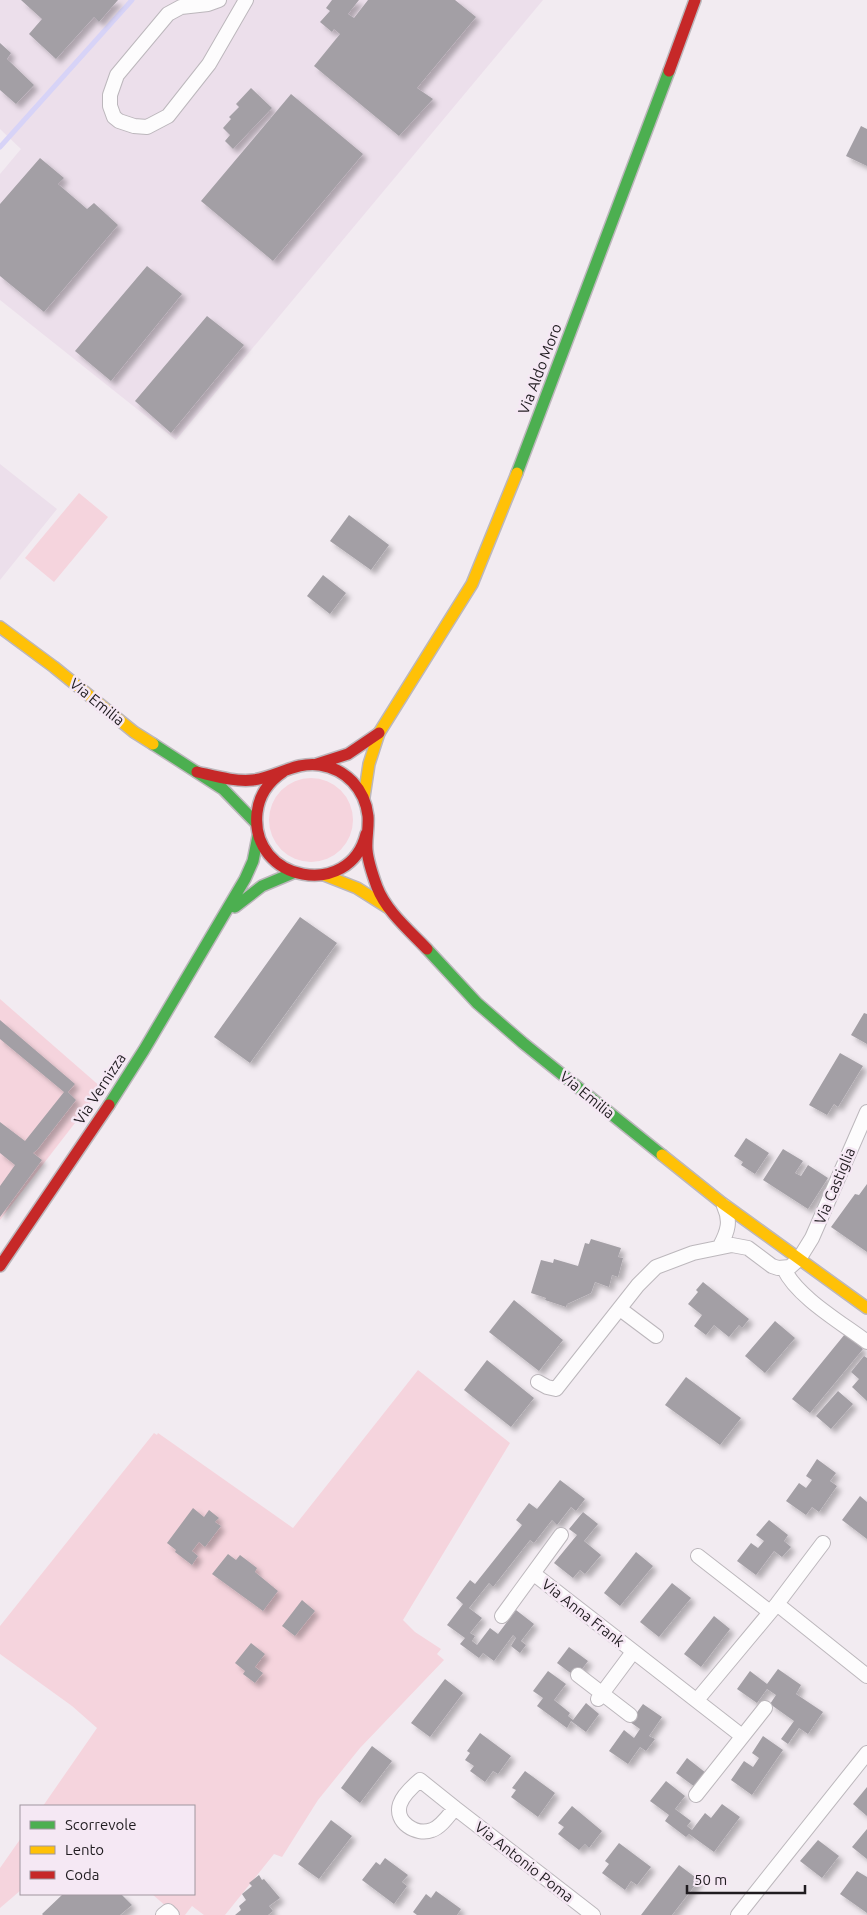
<svg xmlns="http://www.w3.org/2000/svg" width="867" height="1915" font-family="Ubuntu,sans-serif">
<style>
.built{fill:#ecdfeb}
.green{fill:#f5d4dd}
.lines{fill:none;stroke-linecap:round;stroke-linejoin:round}
.stream{stroke:#d7d3f7;stroke-width:5}
.building{fill:#a39fa5;filter:url(#shadow)}
.street-casing{stroke:#bcb7bc;stroke-width:16}
.fast-casing{stroke:#bcb7bc;stroke-width:14}
.slow-casing{stroke:#bcb7bc;stroke-width:14}
.jam-casing{stroke:#bcb7bc;stroke-width:14}
.street{stroke:#fdfcfd;stroke-width:14}
.fast{stroke:#4caf50;stroke-width:11}
.slow{stroke:#ffc107;stroke-width:11}
.jam{stroke:#c62828;stroke-width:11}
.labels{text-anchor:middle;stroke-width:5;stroke-linejoin:round;paint-order:stroke}
.street-label{font-size:15px;fill:#201c20;stroke:#f5e8f4}
</style>
<defs>
<filter id="shadow"><feDropShadow dx="4.5" dy="4.5" stdDeviation="2.5" flood-color="#0004"/></filter>
</defs>
<rect width="100%" height="100%" fill="#f2ebf1"/>
<!-- built -->
<path class="built" d="M0 0H543L176 440 0 300V174L21 149 0 129Z
M0 464 57 509 0 580Z"/>
<!-- green -->
<path class="green" d="M79 493 108 517 54 582 25 558Z
M269 820a42 42 0 1 1 84 0a42 42 0 1 1-84 0Z
M0 999 102 1088 0 1220Z
M418 1370 510 1443 403 1620 415 1632 441 1649 437 1654 444 1660 360 1748 318 1800 282 1857 274 1854 225 1915H204L192 1906 185 1915H176L152 1894H194V1806H43L97 1728 72 1706 0 1654V1626L154 1433 157 1435 158 1433 293 1528Z
M21 1838V1890L0 1908V1868Z"/>
<g class="lines">
<!-- stream -->
<path class="stream" d="M0 147 132 0"/>
</g>
<!-- building -->
<path class="building" d="M21 0H118L99 22 94 17 56 59 29 34 42 19Z
M332 0H359L348 14 354 18 368 0H455L476 17 417 88 433 99 399 136 314 66 340 34 334 29 332 32 320 22 330 11 326 8Z
M0 43 11 53 7 59 34 85 16 104 0 90Z
M251 88 272 108 233 149 225 141 230 135 223 128 231 119 229 117 239 107 236 104Z
M291 94 363 154 273 261 201 201Z
M861 126 867 129V166L846 156Z
M40 158 64 178 58 184 87 209 94 203 118 225 44 312 0 276V204Z
M147 266 182 294 111 381 75 351Z
M207 316 244 345 171 433 135 401Z
M349 515 389 545 371 570 330 541Z
M323 575 346 593 330 614 307 596Z
M300 917 337 943 250 1063 214 1037Z
M864 1013 867 1014V1044L851 1035Z
M0 1020 75 1084 68 1092 76 1100 37 1150 33 1153 42 1160 0 1217V1186L15 1165 0 1153V1122L25 1141 64 1092 0 1039Z
M840 1053 863 1066 838 1107 834 1104 827 1115 809 1105Z
M746 1138 769 1153 755 1174 741 1165 743 1162 734 1156Z
M783 1149 803 1161 795 1173 801 1176 808 1165 828 1178 808 1209 763 1180Z
M867 1184V1252L831 1227 855 1194 859 1195Z
M591 1239 621 1248 618 1257 623 1258 618 1277 612 1275 609 1287 595 1282 591 1293 567 1304 566 1307 545 1300 546 1298 531 1293 541 1260 553 1263 554 1259 578 1266 585 1243 589 1244Z
M703 1282 749 1319 742 1328 739 1325 729 1337 714 1325 706 1335 694 1326 702 1315 688 1304 698 1292 696 1290Z
M514 1300 563 1340 539 1371 489 1332Z
M775 1321 795 1338 765 1373 745 1356Z
M845 1334 863 1349 810 1413 792 1399Z
M864 1356 867 1358V1401L852 1387 859 1379 851 1372Z
M487 1360 534 1398 511 1427 464 1390Z
M686 1377 741 1418 720 1445 665 1405Z
M838 1391 853 1404 831 1429 816 1416Z
M817 1459 836 1473 830 1481 837 1486 819 1512 812 1507 806 1515 786 1501 799 1483 806 1488 812 1480 806 1476Z
M560 1480 585 1499 576 1511 571 1507 557 1525 552 1520 534 1543 530 1540 493 1587 489 1583 469 1608 482 1618 470 1633 475 1636 472 1641 477 1645 490 1628 498 1634 516 1610 534 1624 521 1641 526 1645 520 1653 511 1646 516 1638 513 1635 494 1661 483 1653 479 1658 460 1644 465 1638 447 1625 463 1604 456 1598 470 1580 475 1584 522 1525 516 1520 529 1503 537 1509Z
M860 1496 867 1502V1539L842 1520Z
M193 1508 204 1517 209 1510 219 1518 215 1522 221 1526 205 1547 199 1542 192 1551 198 1556 192 1565 175 1552 176 1550 167 1543Z
M583 1512 598 1524 584 1541 601 1555 585 1574 580 1570 573 1578 554 1563 577 1535 569 1529Z
M769 1520 788 1535 784 1541 791 1547 782 1557 774 1551 756 1575 737 1561 751 1543 758 1548 764 1541 756 1535Z
M636 1552 653 1566 620 1606 604 1593Z
M228 1554 236 1560 240 1555 257 1568 255 1572 278 1591 263 1611 212 1574Z
M672 1583 691 1598 659 1637 640 1622Z
M302 1600 315 1611 295 1636 282 1626Z
M714 1616 730 1629 701 1667 684 1654Z
M251 1643 265 1654 255 1667 263 1673 255 1683 243 1674 245 1671 235 1663Z
M569 1647 588 1661 576 1677 557 1663Z
M778 1669 801 1685 796 1694 823 1712 808 1734 799 1728 788 1744 781 1739 794 1721 770 1704 776 1695 767 1689 757 1703 737 1689 750 1671 767 1684Z
M548 1671 566 1684 554 1700 570 1713 568 1716 573 1720 586 1703 599 1714 586 1732 571 1721 567 1728 537 1706 543 1698 533 1691Z
M445 1679 463 1693 430 1737 411 1723Z
M643 1704 662 1717 649 1736 655 1739 646 1751 640 1747 628 1764 609 1751 624 1730 634 1738 640 1729 630 1722Z
M480 1733 511 1756 498 1774 493 1771 485 1782 470 1771 474 1766 465 1760 470 1753 467 1751Z
M763 1736 783 1750 752 1795 731 1780 744 1761 753 1767 759 1758 752 1753Z
M372 1746 392 1761 360 1803 341 1788Z
M687 1758 706 1773 695 1787 676 1773Z
M525 1771 555 1793 538 1817 511 1797 516 1790 512 1788Z
M666 1781 685 1796 675 1809 691 1821 687 1826 692 1830 705 1813 711 1818 722 1804 740 1817 714 1852 689 1834 686 1837 665 1821 669 1815 650 1801Z
M867 1787V1816L853 1804Z
M572 1806 602 1831 589 1848 585 1844 579 1850 558 1834 564 1827 558 1823Z
M331 1820 352 1836 319 1879 298 1864Z
M867 1829V1859L852 1847Z
M818 1840 839 1856 822 1878 800 1861Z
M619 1843 651 1867 637 1885 631 1881 625 1890 602 1873 609 1864 605 1861Z
M385 1858 408 1875 402 1882 407 1886 394 1904 362 1880 376 1862 380 1865Z
M679 1865 699 1880 672 1915H641Z
M857 1871 867 1877V1913L840 1894Z
M259 1875 262 1880 264 1879 280 1898 269 1906 273 1911 268 1915H235L241 1910 239 1906 246 1900 242 1894 252 1886 249 1883Z
M436 1891 461 1909 457 1915H417L413 1912 426 1894 431 1898Z
M63 1894H121L132 1905 120 1915H43L42 1914Z"/>
<g class="lines">
<defs>
<path id="street" d="M219 0 208 4 181 7 168 14 117 75 110 95V106L114 117 119 121 134 126 147 127 168 116 209 64 246 0
M720 1246C728 1231 731 1221 724 1206
M784 1269C797 1297 842 1323 867 1342
M620 1309 656 1336
M538 1382 547 1387 556 1389 638 1285 656 1267 693 1253 732 1245 748 1248 772 1266 778 1268 790 1267 799 1259 812 1238 867 1112
M698 1556 770 1612
M534 1574 742 1736
M777 1604 867 1676
M502 1616 561 1535
M578 1675 630 1715
M598 1699 633 1652
M697 1700 777 1604 823 1543
M420 1780 455 1808C449 1815 441 1827 432 1830 416 1836 394 1822 400 1804 403 1795 413 1786 420 1780Z
M696 1795 765 1708
M455 1808 593 1915
M163 1915 168 1911 172 1915
M738 1915 867 1753"/>
<path id="fast" d="M517 473 669 71
M153 744 223 789 256 823
M235 907 262 886 293 873
M427 949 477 1003 523 1043 662 1155
M109 1105 144 1050 245 879 253 861 258 836"/>
<path id="slow" d="M0 627 54 667 134 732 153 744
M364 797 369 764 379 733 472 584 517 473
M324 875 357 888 387 907
M662 1155 722 1203 867 1308"/>
<path id="jam" d="M669 71 695 0
M317 764 348 754 379 733
M197 772C215 776 235 782 253 780 276 777 297 761 320 765 346 769 365 789 368 816 369 827 366 839 367 850 368 862 373 876 377 887 386 911 410 931 427 949
M283 772C268 782 259 795 257 813 250 882 350 900 366 834
M0 1266 109 1105"/>
</defs>
<!-- street casing -->
<use href="#street" class="street-casing"/>
<!-- fast casing -->
<use href="#fast" class="fast-casing"/>
<!-- slow casing -->
<use href="#slow" class="slow-casing"/>
<!-- jam casing -->
<use href="#jam" class="jam-casing"/>
<!-- street -->
<use href="#street" class="street"/>
<!-- fast -->
<use href="#fast" class="fast"/>
<!-- slow -->
<use href="#slow" class="slow"/>
<!-- jam -->
<use href="#jam" class="jam"/>
</g>
<g class="labels">
<!-- street labels -->
<g class="street-label">
<text transform="translate(540 369) rotate(-69)" y="5">Via Aldo Moro</text>
<text transform="translate(97 702) rotate(39)" y="5">Via Emilia</text>
<text transform="translate(100 1089) rotate(-57)" y="5">Via Vernizza</text>
<text transform="translate(587 1095) rotate(39)" y="5">Via Emilia</text>
<text transform="translate(835 1186) rotate(-67)" y="5">Via Castiglia</text>
<text transform="translate(583 1613) rotate(38)" y="5">Via Anna Frank</text>
<text transform="translate(524 1862) rotate(38)" y="5">Via Antonio Poma</text>
</g>
</g>
<!-- legend -->
<rect x="20" y="1805" width="175" height="90" fill="#f5e8f4" stroke="#a0969f"/>
<rect x="30" y="1821" width="25" height="8" fill="#4caf50" stroke="#a0969f"/>
<text x="65" y="1830" font-size="15" fill="#201c20">Scorrevole</text>
<rect x="30" y="1846" width="25" height="8" fill="#ffc107" stroke="#a0969f"/>
<text x="65" y="1855" font-size="15" fill="#201c20">Lento</text>
<rect x="30" y="1871" width="25" height="8" fill="#c62828" stroke="#a0969f"/>
<text x="65" y="1880" font-size="15" fill="#201c20">Coda</text>
<!-- scale -->
<path d="M687 1885v8h118v-8" fill="none" stroke="#201c20" stroke-width="2.5"/>
<text x="694" y="1885" font-size="15" fill="#201c20" stroke="#f5e8f4" stroke-width="4" paint-order="stroke">50 m</text>
</svg>
